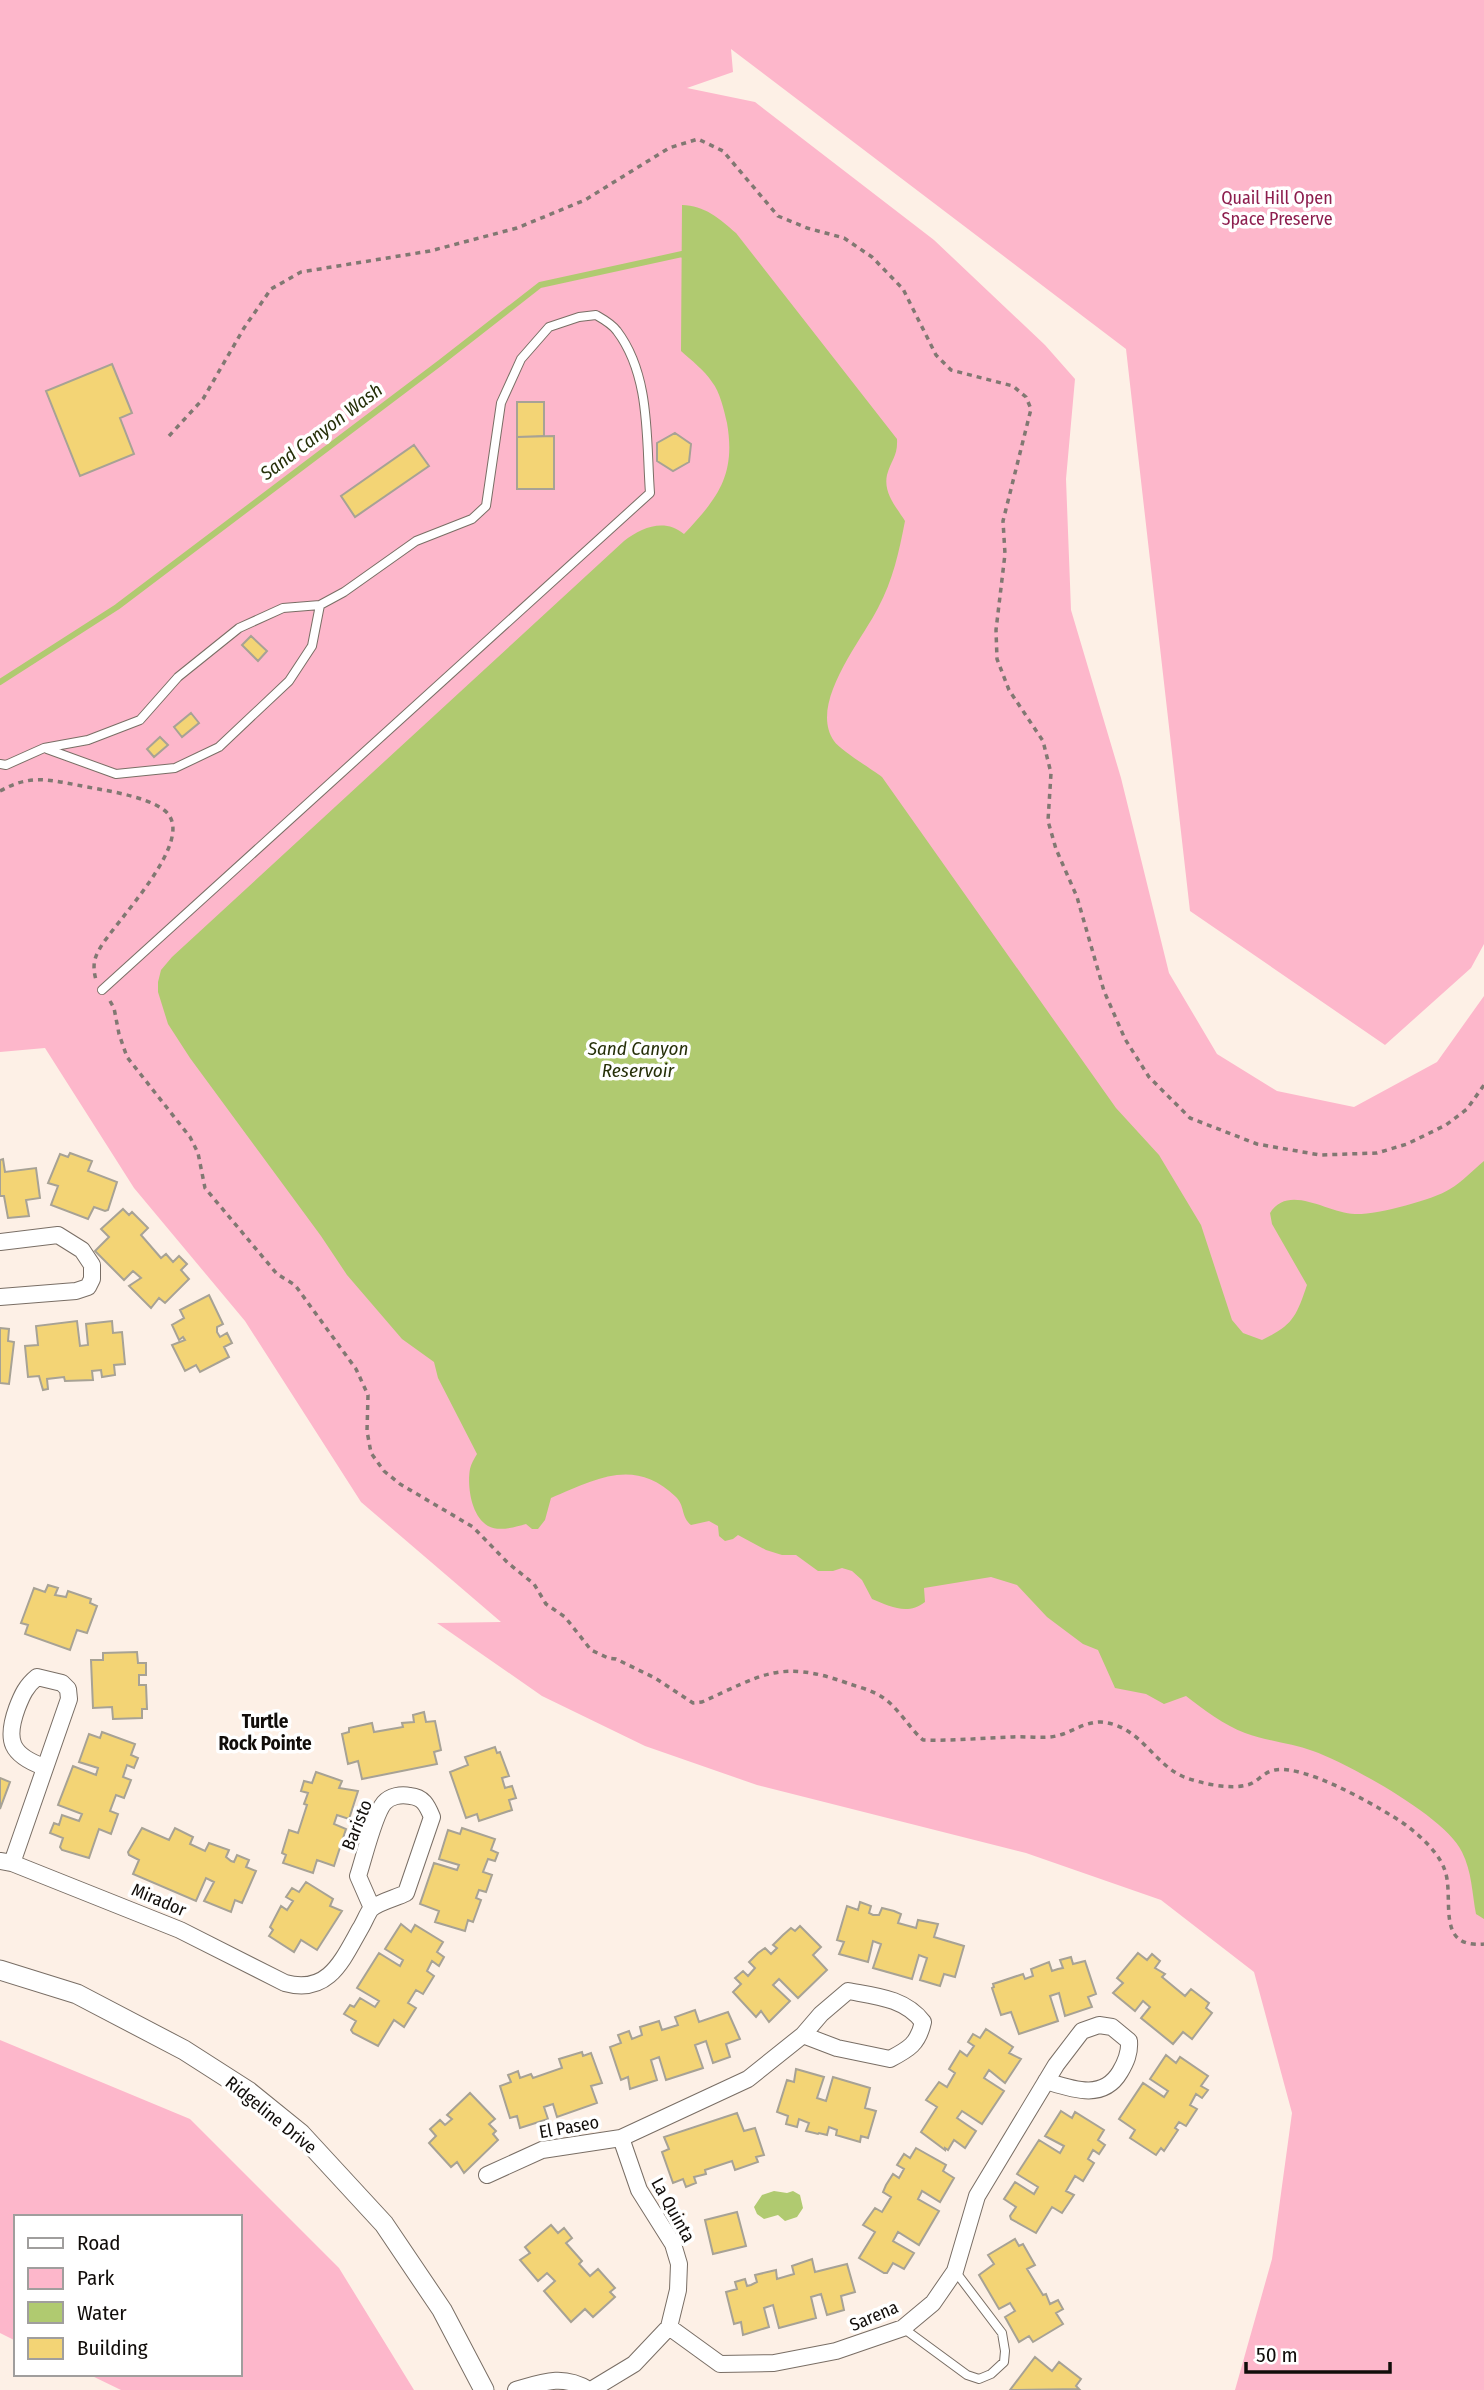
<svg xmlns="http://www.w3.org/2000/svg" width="1484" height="2390" font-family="'Fira Sans Condensed',sans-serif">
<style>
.green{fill:#fdb7cb}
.water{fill:#b0ca70}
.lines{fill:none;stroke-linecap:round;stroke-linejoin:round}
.stream{stroke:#b0ca70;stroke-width:6}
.building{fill:#f3d475;stroke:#a7a295;stroke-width:2}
.service-casing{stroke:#796e65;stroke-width:10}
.minor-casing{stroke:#796e65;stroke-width:18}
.tertiary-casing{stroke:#796e65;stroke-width:21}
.path{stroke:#817872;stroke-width:3.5;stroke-dasharray:5 5;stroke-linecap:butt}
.service{stroke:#fff;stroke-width:8}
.minor{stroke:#fff;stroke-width:16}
.tertiary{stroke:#fff;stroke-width:19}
.labels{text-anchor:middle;stroke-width:7;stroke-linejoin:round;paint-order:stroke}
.park-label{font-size:18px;fill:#8d1e4e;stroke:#fff}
.street-label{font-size:18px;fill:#110d0a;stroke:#fff}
.water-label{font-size:19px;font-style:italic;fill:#263009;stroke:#fff}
.neighbourhood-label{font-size:19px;font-weight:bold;fill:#110d0a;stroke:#fff}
</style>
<rect width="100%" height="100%" fill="#fdf0e6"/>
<!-- green -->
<path class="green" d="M0 0H1484V944L1471 968 1385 1045 1190 911 1126 349 731 49 733 72 687 88 755 102 934 240 1045 345 1075 379 1066 479 1071 610 1121 778 1169 973 1217 1054 1277 1091 1354 1107 1437 1062 1484 996V2390H1235L1272 2259 1292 2113 1254 1972 1161 1900 1026 1853 757 1785 645 1746 542 1696 437 1623 501 1622 361 1502 245 1321 134 1188 45 1048 0 1052Z
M0 2040 190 2119 339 2268 414 2390H121L88 2374H240V2217H16V2341L0 2333Z"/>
<!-- water -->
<path class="water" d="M682 205C704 205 720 219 736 233L897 439C898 456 891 460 887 475 883 493 897 508 905 521 899 552 893 580 878 608 862 640 808 704 834 741 841 751 872 769 882 777L1116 1108 1159 1155 1201 1225 1232 1320 1243 1333 1262 1340C1293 1325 1296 1317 1307 1285L1272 1224 1270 1213C1289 1183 1327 1213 1355 1214 1376 1215 1433 1200 1450 1189 1462 1182 1473 1170 1484 1161V1919L1476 1914C1472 1893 1472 1872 1462 1852 1446 1817 1349 1764 1313 1751 1291 1743 1267 1741 1245 1733 1224 1725 1204 1710 1186 1696L1164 1704 1146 1694 1115 1688 1098 1650 1083 1644 1047 1617 1017 1585 991 1577 924 1588 925 1602C907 1616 890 1606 872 1599L862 1580 852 1571 842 1568 833 1571H818L796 1555H782L766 1550 738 1535 733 1539 725 1541 719 1536 718 1526 709 1521 691 1525C681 1517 685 1506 676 1497 634 1457 597 1479 551 1498L545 1520 538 1529H532L526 1524C515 1527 499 1532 488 1526 471 1516 467 1486 470 1469 471 1464 474 1459 477 1454L438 1378 434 1362 402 1339 347 1275 321 1236 190 1058 168 1024 158 992V982L161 970 172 957 624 541C642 527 665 518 684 534 718 498 736 475 727 423 724 410 720 392 712 382 704 370 691 360 681 351Z
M774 2191 787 2193 793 2191 800 2195 803 2208 797 2217 785 2221 778 2215 764 2219 757 2214 754 2207 762 2195Z"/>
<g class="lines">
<!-- stream -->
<path class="stream" d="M0 682 117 607 440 363 540 285 682 254 686 257"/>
</g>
<!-- building -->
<path class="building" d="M112 364 132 413 120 418 134 454 80 476 46 391Z
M517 402H544V436L517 437Z
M675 433 691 444 689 462 673 471 657 461V443Z
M554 436V489H517V437Z
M414 445 429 466 355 517 341 496Z
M251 636 267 651 258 661 242 645Z
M191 713 199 723 182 737 174 727Z
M160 737 168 745 154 757 147 749Z
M70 1153 92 1161 88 1171 117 1182 108 1210 105 1211 94 1207 88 1219 51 1205 58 1186 48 1183 60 1154 68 1157Z
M3 1159 5 1172 36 1168 40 1198 26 1200 29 1216 8 1218 4 1196H0V1160Z
M123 1209 129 1215 132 1212 148 1228 141 1235 161 1258 166 1254 173 1262 179 1256 187 1264 181 1270 189 1279 165 1303 159 1298 151 1308 129 1286 141 1278 133 1271 124 1280 95 1251 109 1237 101 1229Z
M209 1295 223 1324 217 1327V1332L220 1337 227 1333 232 1343 224 1347 229 1357 200 1372 196 1365 185 1371 172 1345 185 1340 183 1337 179 1340 172 1325 184 1318 180 1310Z
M77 1321 80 1346 88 1345 86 1324 112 1321 113 1333 122 1332 125 1364 114 1365 115 1375 102 1377 101 1370 92 1371 93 1380 65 1381 64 1377 47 1379 48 1389 43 1390 39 1376 28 1377 25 1346 38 1345 36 1326Z
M0 1328 9 1329 8 1341 14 1342 9 1384 0 1383Z
M48 1585 58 1588 55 1595 66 1597 68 1591 91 1599 90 1603 97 1606 87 1633 77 1630 70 1650 25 1634 28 1625 21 1623 34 1588 45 1592Z
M137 1652 138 1663H146V1675H139V1685H146L147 1709H142V1718L113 1719 112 1707 93 1708 91 1660H103V1653Z
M424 1712 426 1722 435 1721 441 1750 434 1752 437 1764 362 1779 358 1761 348 1764 342 1734 349 1732V1728L372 1723 374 1732 403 1727 402 1723 414 1722 413 1715Z
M102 1732 135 1744 131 1755 138 1758 134 1768 127 1765 123 1777 131 1780 124 1798 116 1795 110 1811 118 1814 111 1834 99 1829 89 1858 62 1850 60 1847 63 1838 50 1833 54 1823 59 1825 62 1815 79 1821 82 1814 58 1805 73 1766 96 1775 98 1768 79 1762 89 1734 100 1738Z
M495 1747 497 1753 500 1752 509 1776 502 1778 505 1788 512 1786 516 1798 509 1800 512 1810 479 1821 477 1814 466 1818 450 1772 468 1765 465 1757Z
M316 1772 342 1781 339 1788 358 1791 349 1819 337 1815 334 1824 346 1829 334 1866 317 1860 313 1873 283 1863 286 1855 282 1853 289 1830 298 1833 307 1805 304 1804 308 1793 301 1791 304 1781 312 1783Z
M0 1778 10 1782 0 1809Z
M142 1828 169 1840 175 1828 193 1837 190 1844 205 1851 209 1843 229 1850 226 1857 231 1861 234 1862 237 1855 249 1860 246 1867 256 1871 242 1903 235 1900 231 1912 204 1901 214 1882 206 1878 196 1901 133 1874 139 1860 129 1855 128 1852Z
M462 1828 495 1839 491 1850 498 1853 495 1861 488 1859 483 1872 492 1875 486 1892 479 1890 476 1898 481 1900 473 1922 468 1920 465 1931 435 1922 439 1911 420 1904 434 1863 457 1870 459 1865 439 1859 448 1830 460 1834Z
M306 1882 333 1899 330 1906 342 1911 317 1950 301 1940 294 1952 269 1936 273 1930 270 1927 281 1906 287 1910 293 1901 286 1897 292 1888 299 1892Z
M860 1902 871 1906 869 1913 873 1915H879L882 1908 894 1911 901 1914 898 1923 916 1928 918 1920 938 1924 934 1937 964 1946 955 1977 944 1974 940 1986 920 1980 927 1958 919 1955 912 1979 873 1968 881 1944 873 1941 868 1962 839 1954 844 1942 837 1940 847 1906 858 1910Z
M401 1924 411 1932 415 1925 443 1942 437 1952 444 1957 439 1966 432 1961 427 1971 434 1976 423 1994 416 1990 408 2003 416 2008 404 2027 394 2020 378 2046 353 2033 351 2030 356 2021 344 2014 350 2005 354 2007 360 1998 375 2007 379 2001 357 1988 379 1953 400 1966 403 1960 385 1949Z
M800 1926 821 1947 813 1955 827 1970 798 1998 779 1979 773 1985 790 2001 769 2022 761 2011 756 2017 733 1992 741 1984 735 1978 743 1971 748 1976 755 1968 749 1962 758 1953 765 1948 771 1954 777 1948 773 1945 783 1935 791 1928 795 1931Z
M1138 1953 1147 1960 1152 1954 1160 1961 1155 1968 1165 1974 1162 1977 1185 1996 1191 1989 1209 2003 1206 2008 1212 2013 1192 2039 1183 2032 1173 2044 1141 2018 1150 2007 1143 2001 1135 2011 1113 1993 1123 1983 1117 1978Z
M1071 1957 1073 1964 1085 1961 1096 1994 1088 1997 1092 2007 1065 2016 1059 1993 1050 1996 1058 2021 1019 2034 1011 2012 1001 2015 992 1988 994 1987 993 1984 1023 1974 1025 1979 1033 1976 1031 1969 1049 1962 1052 1971 1058 1969 1063 1968 1060 1960Z
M695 2010 699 2022 728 2012 740 2039 726 2044 730 2057 713 2063 706 2041 695 2045 703 2068 666 2080 659 2057 651 2060 657 2080 630 2089 628 2077 621 2080 610 2047 621 2043 618 2035 629 2031 632 2039 642 2035 640 2027 659 2021 662 2030 678 2025 675 2017Z
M986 2029 1013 2047 1009 2053 1021 2059 1005 2083 989 2070 984 2078 1004 2091 982 2124 962 2111 957 2118 976 2131 965 2148 954 2140 948 2150 945 2148V2150L921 2132 937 2107 926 2100 939 2082 947 2087 955 2073 949 2069 960 2051 967 2056 974 2046 968 2042 973 2034 980 2038Z
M582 2052 583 2056 591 2053 602 2083 591 2086 597 2103 557 2117 553 2104 544 2107 548 2119 520 2128 517 2116 510 2118 500 2086 511 2082 508 2075 518 2071 520 2078 531 2074 533 2078 562 2068 559 2059Z
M1166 2055 1176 2063 1180 2057 1208 2076 1201 2086 1208 2090 1202 2098 1196 2094 1190 2105 1197 2109 1186 2126 1179 2122 1175 2128 1178 2130 1164 2151 1161 2148 1156 2155 1130 2138 1135 2130 1119 2119 1143 2083 1164 2097 1168 2091 1150 2079Z
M796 2069 824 2077 817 2098 826 2101 833 2077 870 2088 865 2108 876 2111 868 2138 861 2136 860 2142 836 2135 837 2130 829 2127 827 2135 819 2133 818 2134 806 2131 809 2123 799 2119 797 2127 786 2124 788 2116 777 2112 787 2080 794 2082Z
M470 2093 495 2119 489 2124 496 2131 493 2134 498 2140 464 2173 457 2162 451 2167 429 2143 436 2136 430 2129 440 2120 445 2125 452 2119 447 2115Z
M1061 2111 1072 2118 1075 2112 1104 2130 1098 2140 1105 2145 1099 2154 1093 2150 1088 2159 1094 2163 1083 2181 1075 2176 1066 2191 1074 2195 1062 2213 1052 2207 1036 2233 1011 2219 1010 2216 1016 2207 1004 2199 1015 2182 1034 2194 1038 2187 1017 2174 1039 2140 1060 2153 1064 2146 1045 2136Z
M737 2113 744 2131 755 2128 764 2155 756 2157 758 2162 735 2170 732 2161 705 2170 706 2174 694 2177 696 2183 686 2187 683 2179 673 2183 662 2152 669 2149 664 2137Z
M916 2148 946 2165 943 2171 954 2178 940 2202 922 2191 918 2199 939 2211 919 2245 898 2232 893 2241 914 2253 904 2269 893 2263 887 2273H884L859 2258 875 2232 863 2225 875 2208 882 2212 891 2197 883 2192 886 2185 893 2174 899 2178 904 2169 897 2165 904 2154 910 2158Z
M737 2212 746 2246 713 2254 705 2220Z
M551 2225 558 2233 564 2228 572 2238 566 2243 582 2261 579 2264 590 2276 598 2269 615 2288 610 2292 615 2297 593 2317 585 2309 571 2322 544 2291 555 2281 547 2273 538 2281 520 2260 530 2253 525 2247Z
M1015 2239 1019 2246 1023 2244 1035 2265 1027 2269 1043 2295 1046 2294 1050 2304 1058 2300 1063 2309 1056 2313 1063 2324 1033 2342 1029 2336 1019 2342 1005 2317 1015 2311 1010 2303 999 2309 979 2275 994 2264 988 2255Z
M812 2259 815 2272 847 2264 855 2292 841 2296 844 2310 827 2315 821 2294 811 2297 816 2318 779 2328 773 2305 764 2308 769 2327 743 2335 741 2322 734 2324 726 2292 737 2289 735 2282 745 2279 747 2286 751 2285 757 2282 755 2275 776 2270 777 2279 794 2274 792 2266Z
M1035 2357 1052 2371 1059 2362 1081 2379 1076 2386 1079 2389 1010 2390Z"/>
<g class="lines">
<defs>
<path id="service" d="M47 749 116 774 175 768 219 747 289 681 312 646 320 605
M0 764 6 765 44 748 88 740 140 720 178 677 239 628 283 608 320 605 344 592 416 541 472 519 486 506 501 403 521 359 549 327 579 317 596 315C603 319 612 324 617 331 651 376 646 440 650 493L102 990
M903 2328 967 2375 979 2379 991 2374 1004 2362 1005 2351 1002 2333 955 2271"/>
<path id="minor" d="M0 1242 58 1235 82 1250 92 1265V1279L88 1287 76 1291 0 1297
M0 1861 12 1863 180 1930 285 1983C328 1995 342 1961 360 1929 364 1923 367 1914 371 1909 378 1902 396 1898 406 1893L432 1817C427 1805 423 1797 410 1796 401 1794 390 1796 384 1803 374 1815 364 1858 358 1876L372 1908
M12 1863 69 1699 68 1689 62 1683 37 1677C26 1686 22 1695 17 1708 5 1741 11 1755 44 1767
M487 2175 542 2150 621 2138 748 2079 803 2035 821 2014 848 1991C875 1996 905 1998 923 2022 918 2044 909 2049 890 2059L837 2048 803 2035
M669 2327 720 2364 774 2363 836 2351 903 2328 933 2303 955 2271 977 2196 1056 2065 1082 2031 1099 2025 1112 2027 1129 2041C1130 2053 1126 2062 1120 2072 1103 2101 1072 2089 1046 2081
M516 2390C543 2382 563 2374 589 2390
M591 2390 634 2364 669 2327 678 2290 679 2264 673 2244 639 2190 621 2138"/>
<path id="tertiary" d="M0 1970 77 1994 184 2050 248 2091 301 2134 384 2224 442 2310 484 2390"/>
</defs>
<!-- service casing -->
<use href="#service" class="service-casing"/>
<!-- minor casing -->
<use href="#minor" class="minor-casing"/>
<!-- tertiary casing -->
<use href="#tertiary" class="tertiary-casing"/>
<!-- path -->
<path class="path" d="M169 436 203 399 244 328 271 289 301 272 430 251 517 228 585 200 669 148 698 139 723 151 778 216 807 228 844 238 872 257 903 289 936 355 951 370 1013 386 1026 397 1031 409 1003 521 1005 554 996 630 997 659 1009 690 1043 741 1051 773 1048 821 1056 849 1077 897 1104 991 1125 1039 1149 1077 1190 1118 1257 1144 1320 1155 1377 1153 1407 1144 1446 1125 1467 1109 1484 1085
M0 791C29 775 46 779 77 785 101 790 144 795 164 810 201 838 112 924 99 950 93 960 93 969 96 980
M110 1001 114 1008 119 1034 127 1057 190 1137 198 1153 205 1188 277 1274 295 1285 356 1369 368 1395 367 1431 371 1453 384 1471 400 1484 473 1527 508 1563 534 1584 546 1604 565 1617 591 1650 608 1658 616 1659 655 1678 693 1703 702 1702C762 1675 780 1659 847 1683 858 1687 872 1690 882 1697 898 1707 909 1728 923 1740 953 1741 983 1738 1013 1737 1027 1736 1042 1739 1056 1736 1071 1733 1083 1722 1101 1722 1140 1725 1153 1764 1184 1777 1200 1783 1229 1790 1247 1785 1257 1783 1263 1772 1275 1770 1304 1765 1366 1800 1392 1816 1411 1827 1436 1848 1444 1868 1456 1896 1433 1949 1484 1944"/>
<!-- service -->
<use href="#service" class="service"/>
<!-- minor -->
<use href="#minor" class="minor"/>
<!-- tertiary -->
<use href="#tertiary" class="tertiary"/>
</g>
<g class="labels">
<!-- park labels -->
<g class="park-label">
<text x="1277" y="204">Quail Hill Open<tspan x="1277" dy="21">Space Preserve</tspan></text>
</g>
<!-- street labels -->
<g class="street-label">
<text transform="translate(357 1825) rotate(-68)" y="6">Baristo</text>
<text transform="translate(159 1900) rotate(23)" y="6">Mirador</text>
<text transform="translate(271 2115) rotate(39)" y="6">Ridgeline Drive</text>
<text transform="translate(569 2127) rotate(-10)" y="6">El Paseo</text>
<text transform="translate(673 2210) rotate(61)" y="6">La Quinta</text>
<text transform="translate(874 2316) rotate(-23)" y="6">Sarena</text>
</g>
<!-- water labels -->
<g class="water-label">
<text transform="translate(321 431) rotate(-37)" y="7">Sand Canyon Wash</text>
<text x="638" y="1055">Sand Canyon<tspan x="638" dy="22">Reservoir</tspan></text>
</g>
<!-- neighbourhood labels -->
<g class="neighbourhood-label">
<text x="265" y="1728">Turtle<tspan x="265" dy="22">Rock Pointe</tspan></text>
</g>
</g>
<!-- legend -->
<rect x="14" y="2215" width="228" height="161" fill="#ffffff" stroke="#a09e9d" stroke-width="2"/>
<rect x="28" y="2238" width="35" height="10" fill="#ffffff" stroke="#a09e9d" stroke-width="2"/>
<text x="77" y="2250" font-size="21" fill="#110d0a">Road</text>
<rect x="28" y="2268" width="35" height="21" fill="#fdb7cb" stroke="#a09e9d" stroke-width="2"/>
<text x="77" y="2285" font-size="21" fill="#110d0a">Park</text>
<rect x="28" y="2302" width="35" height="21" fill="#b0ca70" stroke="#a09e9d" stroke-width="2"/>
<text x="77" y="2320" font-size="21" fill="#110d0a">Water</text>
<rect x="28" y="2338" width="35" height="21" fill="#f3d475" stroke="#a09e9d" stroke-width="2"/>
<text x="77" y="2355" font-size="21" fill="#110d0a">Building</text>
<!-- scale -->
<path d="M1246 2362v10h144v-10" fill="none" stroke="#110d0a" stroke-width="3.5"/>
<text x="1256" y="2362" font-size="21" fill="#110d0a" stroke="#ffffff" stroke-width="5" paint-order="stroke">50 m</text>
</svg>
